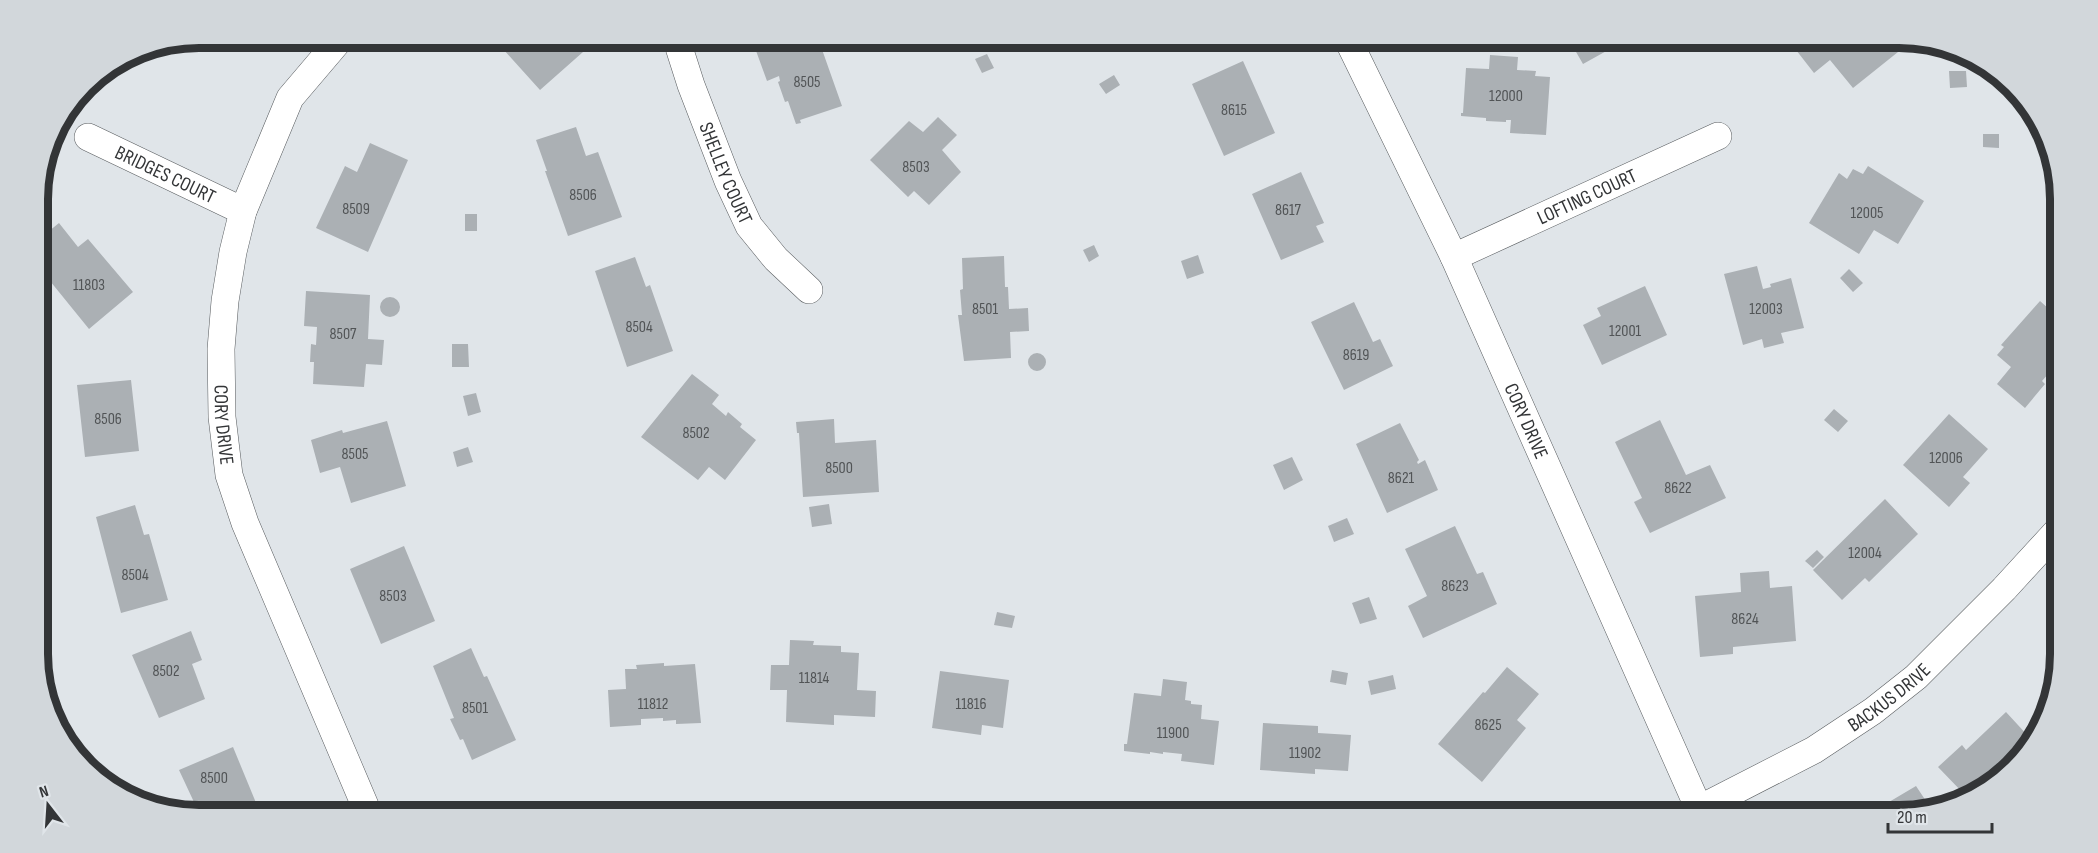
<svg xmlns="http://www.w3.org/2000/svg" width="2098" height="853" font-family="'Sofia Sans Condensed',sans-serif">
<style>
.building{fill:#abb0b4}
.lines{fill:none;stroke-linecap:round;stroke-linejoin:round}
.street-casing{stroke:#585c5f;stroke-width:28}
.street{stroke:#fff;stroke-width:27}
.labels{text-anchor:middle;stroke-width:6;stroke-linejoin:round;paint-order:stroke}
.number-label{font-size:16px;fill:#515456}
.street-label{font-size:20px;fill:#333537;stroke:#e0e5e9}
.rim{fill:none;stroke:#333537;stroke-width:8}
</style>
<rect width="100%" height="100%" fill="#e0e5e9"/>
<!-- building -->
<path class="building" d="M493 38H570L583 52 540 90Z
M784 38H814L816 42 819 41 842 106 800 120 801 123 796 124 788 101 785 102 778 82 780 81 779 76 767 81 755 48Z
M1568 38H1617L1607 43 1610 49 1583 64Z
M1792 38H1886L1898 52 1853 88 1830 60 1814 73 1789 41Z
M987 54 994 68 982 73 975 59Z
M1490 55 1518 57 1517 70 1536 71 1535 76 1550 77 1546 135 1510 133 1511 120H1506V122L1486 121V118L1461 116V113H1463L1466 68 1489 69Z
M1243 61 1275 133 1224 156 1192 84Z
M1949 71H1966L1967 87 1950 88Z
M1114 75 1120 85 1106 94 1099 84Z
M938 117 957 135 942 150 961 172 929 205 914 191 908 197 870 160 909 121 923 132Z
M576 127 586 156 598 152 622 217 568 236 545 171H547L536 140Z
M1983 134H1999V148L1983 147Z
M370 143 408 160 368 252 316 228 345 166 357 172Z
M1868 166 1924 201 1898 244 1874 230 1859 254 1809 223 1839 173 1847 179 1853 169 1863 174Z
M1301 172 1324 223 1316 226 1324 242 1281 260 1252 194Z
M465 214H477V231H465Z
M59 223 78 247 88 239 133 292 89 329 46 276 48 275 38 264V240Z
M1094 245 1099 256 1089 262 1083 250Z
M1198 255 1204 273 1187 279 1181 261Z
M1004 256 1005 287H1008L1009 309 1028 308 1029 331 1010 332 1011 358 964 361 958 315H962L960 290 963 289 962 258Z
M635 257 646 287 650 285 673 351 627 367 595 271Z
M2059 257V283L2046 272Z
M1757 266 1763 289 1771 287 1770 284 1791 278 1804 328 1781 333 1784 343 1764 348 1762 339 1743 345 1724 274Z
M1849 269 1863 283 1853 292 1840 278Z
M1645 286 1667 335 1602 365 1583 325 1601 316 1597 308Z
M306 291 370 295 368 339 384 340 382 365 366 364 364 387 313 384 314 362H310L311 344 316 345 317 327 304 326Z
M380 307a10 10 0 1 1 20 0a10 10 0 1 1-20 0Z
M2040 301 2059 318 2060 366 2056 365 2042 381 2045 384 2025 408 1997 384 2011 367 1997 355 2004 347 2001 345Z
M1354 302 1373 342 1380 339 1393 366 1344 390 1311 322Z
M452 344H468L469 367H452Z
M1028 362a9 9 0 1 1 18 0a9 9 0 1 1-18 0Z
M692 374 719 395 712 404 726 416 728 412 742 424 740 427 756 440 725 480 709 467 698 480 641 437Z
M131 380 139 451 85 457 77 385Z
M476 393 481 412 468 416 463 396Z
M1834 409 1848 421 1838 432 1824 420Z
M1949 414 1988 449 1963 477 1970 483 1949 507 1903 465Z
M834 419 835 443 876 440 879 492 803 497 799 433H797L796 422Z
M1660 420 1686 475 1710 465 1726 498 1650 533 1634 502 1642 498 1615 442Z
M387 421 406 486 351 503 340 467 320 473 311 440 342 430 343 433Z
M1400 423 1419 460 1417 462 1418 464 1425 460 1438 490 1387 513 1356 444Z
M468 447 473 462 457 467 453 452Z
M1292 457 1303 480 1284 490 1273 465Z
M1885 499 1918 534 1869 582 1865 578 1842 600 1813 570Z
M829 504 832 524 812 527 809 507Z
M135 505 144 535 149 534 168 600 121 613 96 517Z
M1347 518 1354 534 1334 542 1328 526Z
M1455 526 1477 574 1483 572 1497 604 1423 638 1408 606 1427 596 1405 549Z
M404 546 435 621 381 644 350 569Z
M1817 550 1824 557 1813 568 1805 561Z
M1769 571 1770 588 1792 586 1796 641 1733 647V654L1700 657 1695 596 1741 592 1740 573Z
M1369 597 1377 619 1360 624 1352 603Z
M997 612 1015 616 1012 628 994 625Z
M191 631 202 660 192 664 205 699 159 718 132 655Z
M790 640 814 641 813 645 841 646V652L859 653 857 690 876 691 875 717 834 715V725L786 722 787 690H770L771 665H789Z
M471 648 484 677 487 676 516 740 472 760 463 739 460 740 450 719 454 718 433 666Z
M664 663V666L695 664 701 723 676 724V720L663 721V718L641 719V725L610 727 608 690 626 689 625 669H637L636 665Z
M1507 667 1539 694 1517 720 1526 728 1482 782 1438 744 1483 692 1485 693Z
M1332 670 1348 673 1346 685 1330 682Z
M940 671 1009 680 1003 728 982 725 981 735 932 728Z
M1393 675 1396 689 1371 695 1368 681Z
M1163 679 1187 682 1185 700 1191 701V704L1202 705 1201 719 1219 721 1214 765 1181 761 1182 754 1163 752V754L1150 752V754L1124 751V744H1127L1134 693 1161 696Z
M2006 712 2029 737 1997 782 1964 794 1938 767 1962 745 1966 750Z
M1263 723 1318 726V733L1351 735 1348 771 1315 769V774L1260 770Z
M233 747 261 815H200L179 770Z
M1916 786 1930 807 1909 815H1867Z"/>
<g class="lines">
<defs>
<g id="street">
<path id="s1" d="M341 38 290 98 243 211 233 252 225 301 221 349 222 417 229 475 245 523 369 815"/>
<path id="s2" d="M676 38 691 85 728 181 749 226 776 259 809 290"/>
<path id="s3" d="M1347 38 1454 257 1699 809"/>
<path id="s4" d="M88 137 243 211"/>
<path id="s5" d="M1454 257 1718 136"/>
<path id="s6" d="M1683 815 1699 809 1814 750 1873 711 1916 677 2004 589 2060 528"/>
</g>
</defs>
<!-- street casing -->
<use href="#street" class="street-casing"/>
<!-- street -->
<use href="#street" class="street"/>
</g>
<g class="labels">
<!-- number labels -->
<g class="number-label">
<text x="807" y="87">8505</text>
<text x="1506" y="101">12000</text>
<text x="1234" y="115">8615</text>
<text x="916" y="172">8503</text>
<text x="583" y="200">8506</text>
<text x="356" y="214">8509</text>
<text x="1288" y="215">8617</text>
<text x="1867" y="218">12005</text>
<text x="89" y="290">11803</text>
<text x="985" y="314">8501</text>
<text x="1766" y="314">12003</text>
<text x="639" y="332">8504</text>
<text x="1625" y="336">12001</text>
<text x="343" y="339">8507</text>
<text x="1356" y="360">8619</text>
<text x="108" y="424">8506</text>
<text x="696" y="438">8502</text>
<text x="355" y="459">8505</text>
<text x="1946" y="463">12006</text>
<text x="839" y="473">8500</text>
<text x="1401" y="483">8621</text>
<text x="1678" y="493">8622</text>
<text x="1865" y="558">12004</text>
<text x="135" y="580">8504</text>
<text x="1455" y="591">8623</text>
<text x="393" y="601">8503</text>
<text x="1745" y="624">8624</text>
<text x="166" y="676">8502</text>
<text x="814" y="683">11814</text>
<text x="653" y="709">11812</text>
<text x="971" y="709">11816</text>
<text x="475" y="713">8501</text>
<text x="1488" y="730">8625</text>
<text x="1173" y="738">11900</text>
<text x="1305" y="758">11902</text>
<text x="214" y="783">8500</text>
</g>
<!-- street labels -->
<g class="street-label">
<text dy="7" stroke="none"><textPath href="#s2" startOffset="144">SHELLEY COURT</textPath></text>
<text dy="7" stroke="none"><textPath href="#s4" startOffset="86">BRIDGES COURT</textPath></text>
<text dy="7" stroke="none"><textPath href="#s5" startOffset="146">LOFTING COURT</textPath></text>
<text dy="7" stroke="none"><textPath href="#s3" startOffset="423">CORY DRIVE</textPath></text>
<text dy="7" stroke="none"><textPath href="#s1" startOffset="417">CORY DRIVE</textPath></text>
<text dy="7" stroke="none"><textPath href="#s6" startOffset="238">BACKUS DRIVE</textPath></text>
</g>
</g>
<!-- crop -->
<path d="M0 0H2098V853H0ZM199 48H1899A151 151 0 0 1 2050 199V654A151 151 0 0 1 1899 805H199A151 151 0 0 1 48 654V199A151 151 0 0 1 199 48Z" fill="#d2d7db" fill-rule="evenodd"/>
<path class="rim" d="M199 48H1899A151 151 0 0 1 2050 199V654A151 151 0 0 1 1899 805H199A151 151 0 0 1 48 654V199A151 151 0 0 1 199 48Z"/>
<!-- north arrow -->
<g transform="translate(48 805) rotate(343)" stroke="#e0e5e9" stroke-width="4.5" paint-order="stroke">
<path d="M0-4.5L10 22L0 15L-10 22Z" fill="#333537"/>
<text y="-9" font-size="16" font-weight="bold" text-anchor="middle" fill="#333537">N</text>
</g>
<!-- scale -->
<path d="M1888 823v9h104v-9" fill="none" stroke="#333537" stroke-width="3"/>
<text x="1897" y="823" font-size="18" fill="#333537" stroke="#e0e5e9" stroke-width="4.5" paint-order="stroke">20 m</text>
</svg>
